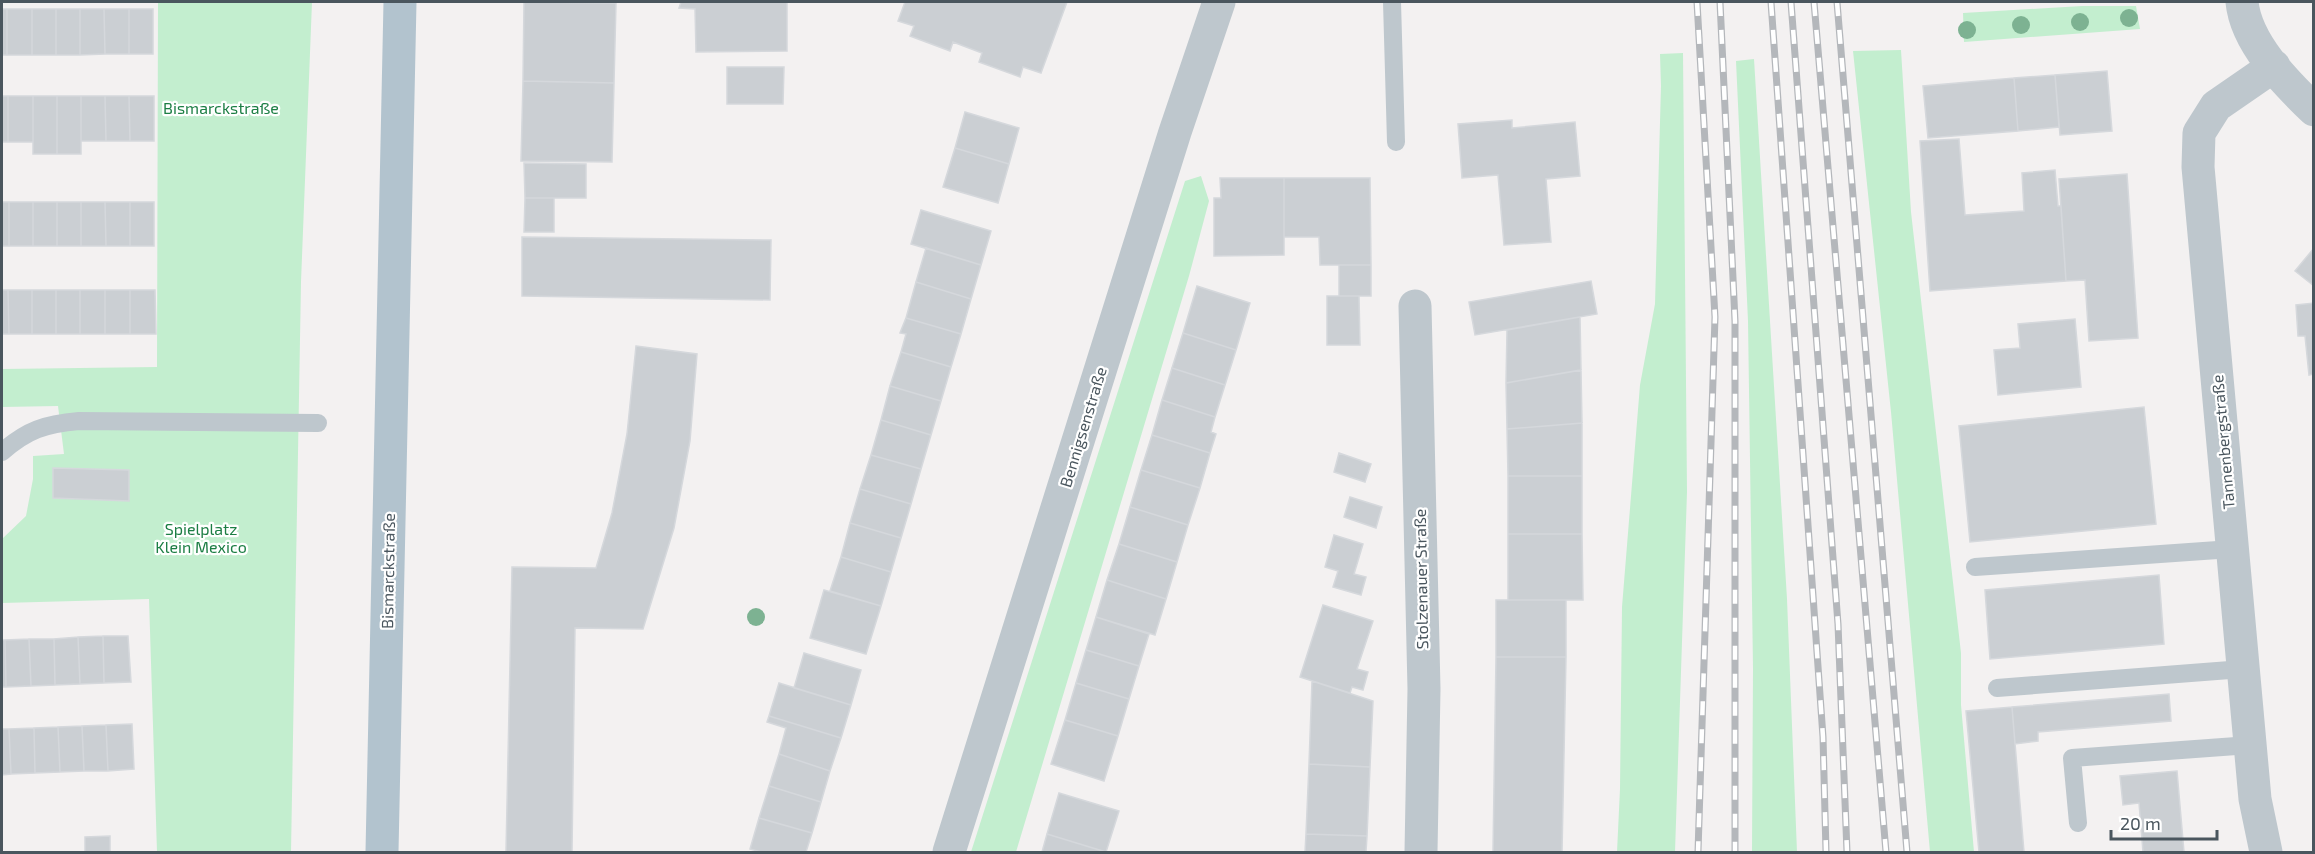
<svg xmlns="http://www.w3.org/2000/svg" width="2315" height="854" font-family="'Exo 2',sans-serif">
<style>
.green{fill:#c3eecf}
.building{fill:#cbcfd3;stroke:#d5d8dc;stroke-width:1.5}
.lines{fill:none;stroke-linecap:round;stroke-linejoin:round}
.service{stroke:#bec7cd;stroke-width:18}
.minor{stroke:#bec7cd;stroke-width:33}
.tertiary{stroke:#bec7cd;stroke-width:33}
.primary{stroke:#b2c3ce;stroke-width:33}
.rail-casing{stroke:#b4b7bb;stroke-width:7}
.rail{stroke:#fff;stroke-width:4.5;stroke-dasharray:14;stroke-linecap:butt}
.tree{fill:#7db292}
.labels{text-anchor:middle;stroke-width:4.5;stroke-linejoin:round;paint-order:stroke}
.park-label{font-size:16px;fill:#1c7e44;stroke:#fff}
.street-label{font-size:16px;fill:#4a565e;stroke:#fff}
</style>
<rect width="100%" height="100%" fill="#f3f1f1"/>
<!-- green -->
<path class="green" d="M158 2H312L301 282 291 852H157L149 599 2 603V539L26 516 33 479V456L64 454 58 406 2 407V369L157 367Z
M2082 6H2136L2140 29 1964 42 1963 13Z
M1901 50 1911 212 1961 653V705L1974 852H1930L1891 412 1853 51Z
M1683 53 1687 492 1675 852H1617L1620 789 1622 607 1640 385 1655 304 1661 86 1660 54Z
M1754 59 1787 599 1797 852H1752L1753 668 1748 321 1736 61Z
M1201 176 1209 201 1189 276 1016 852H971L1185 181Z"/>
<!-- building -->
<path class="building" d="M524 2 616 3 614 83 523 81Z
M681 2H787V51L696 52 695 9 679 8Z
M905 2H1067L1041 73 1023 67 1020 77 979 62 982 53 953 42 950 51 910 36 914 26 898 21Z
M2 9H7V55H2Z
M7 9H32V55H7Z
M32 9H56V55H32Z
M56 9H80V55H56Z
M80 9H104L105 54 80 55Z
M104 9H129V54H105Z
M129 9H153V54H129Z
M727 67H784L783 104H727Z
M2107 71 2112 131 2060 135 2055 75Z
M2055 75 2059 127 2018 131 2014 78Z
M2014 78 2018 131 1928 138 1923 86Z
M523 81 614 83 612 162 521 161Z
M2 96H8V142H2Z
M8 96H33V142H8Z
M33 96H57V154H33Z
M57 96H81V154H57Z
M81 96H105L106 141H81Z
M105 96H129L130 141H106Z
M129 96H154V141H130Z
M965 112 1019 128 1009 164 955 148Z
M1512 120V128L1575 122 1580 176 1546 179 1551 242 1504 245 1498 175 1462 178 1458 124Z
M1959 139 1965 215 2024 211 2022 173 2055 170 2058 206H2061L2066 281 1930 291 1920 141Z
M955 148 1009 164 998 203 943 187Z
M524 163 586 164V198H525Z
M2127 174 2138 338 2089 341 2085 280 2066 281 2059 179Z
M1220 178H1284V255L1214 256V198H1221Z
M1284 178H1370L1371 265H1320L1319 237H1284Z
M525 198H554V232H524Z
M2 202H9V246H2Z
M9 202H33V246H9Z
M33 202H57V246H33Z
M57 202H81V246H57Z
M81 202H105L106 246H81Z
M105 202H130V246H106Z
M130 202H154V246H130Z
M921 210 991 231 981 265 911 244Z
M522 237 771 240 770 300 522 296Z
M926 248 981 265 971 299 916 282Z
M2314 248V286L2295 271Z
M1339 265H1371V296H1339Z
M1591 281 1597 314 1475 335 1469 302Z
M916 282 971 299 961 334 906 318Z
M1197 286 1250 303 1236 350 1183 333Z
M2 290H8L9 334H2Z
M8 290H32V334H9Z
M32 290H56V334H32Z
M56 290H80V334H56Z
M80 290H105V334H80Z
M105 290H130V334H105Z
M130 290H155L156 334H130Z
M1327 296H1359L1360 345H1327Z
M2314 303V374L2309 375 2305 336H2298L2296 305Z
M1580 317 1581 370 1506 383 1507 330Z
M906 318 961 334 951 367 901 352 906 334 900 333Z
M2075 319 2081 387 1998 395 1994 350 2020 348 2018 324Z
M1183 333 1236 350 1225 385 1172 368Z
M636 346 697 354 690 441 674 528 643 629 575 628 572 852H506L512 567 596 568 612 513 627 434Z
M901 352 951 367 941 401 890 386Z
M1172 368 1225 385 1215 417 1162 400Z
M1581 370 1582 423 1507 429 1506 383Z
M890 386 941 401 931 435 881 420Z
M1162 400 1215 417 1211 432 1216 434 1210 453 1152 435Z
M2144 407 2156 524 1970 542 1959 426Z
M881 420 931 435 921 469 871 455Z
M1582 423V476H1508L1507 429Z
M1152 435 1210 453 1200 488 1141 470Z
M1339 453 1371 464 1365 482 1334 472Z
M871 455 921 469 911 504 860 489Z
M53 468 129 470V501L53 498Z
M1141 470 1200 488 1188 525 1130 507Z
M1508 476H1582V534H1508Z
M860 489 911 504 901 538 850 523Z
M1350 497 1382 507 1376 528 1344 517Z
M1130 507 1188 525 1177 562 1119 544Z
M850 523 901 538 891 572 841 557Z
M1508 534H1582L1583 600H1508Z
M1334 535 1363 544 1354 574 1366 577 1361 595 1333 587 1338 571 1325 567Z
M1119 544 1177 562 1166 599 1107 580Z
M841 557 891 572 881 606 830 591Z
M2159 575 2164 644 1990 659 1985 590Z
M1107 580 1166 599 1155 635 1096 617Z
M824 590 881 606 866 654 810 638Z
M1496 600H1566V657H1496Z
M1323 605 1373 621 1357 669 1368 672 1363 690 1352 687 1350 693 1300 677Z
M1096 617 1149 634 1139 666 1086 650Z
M103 636H128L131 682 104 683Z
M103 636 104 683 80 684 78 637Z
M78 637 80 684 55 685 54 639Z
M29 639H54L55 685 31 686Z
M29 639 31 686 6 687 5 640Z
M2 640H5L6 687H2Z
M1086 650 1139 666 1129 699 1076 683Z
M804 653 861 670 851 705 794 688Z
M1496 657H1566L1562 852H1493Z
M1312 681 1373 701 1370 767 1309 764Z
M779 683 851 705 841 738 769 716Z
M1076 683 1129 699 1118 736 1065 720Z
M2169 694 2171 721 2038 732V741L2015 744 2012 707Z
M2012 707 2024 852H1979L1966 711Z
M769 716 841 738 830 771 779 754 786 728 767 722Z
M1065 720 1118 736 1104 781 1051 764Z
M132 724 134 769 108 771 106 725Z
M106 725 108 771H84L82 726Z
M82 726 84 771 60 772 58 727Z
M58 727 60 772 35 773 34 728Z
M34 728 35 773 11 774 9 729Z
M2 729H9L11 774 2 775Z
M779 754 830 771 821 802 769 786Z
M1309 764 1370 767 1367 836 1306 834Z
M2177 771 2184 852H2143L2139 803 2123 805 2120 776Z
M769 786 821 802 812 833 759 818Z
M1059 793 1119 811 1106 852 1047 834Z
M759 818 812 833 806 852H761L750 849Z
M1047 834 1106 852H1042Z
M1306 834 1367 836 1366 852H1305Z
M110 836V852H85V837Z"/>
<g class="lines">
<!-- service -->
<path class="service" d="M1392 2 1396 142
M2 452C27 430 45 424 79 421L318 423
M1975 567 2232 549
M1997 688 2243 669
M2078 823 2072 758 2250 745"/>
<!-- minor -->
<path class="minor" d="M2242 2C2246 43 2285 82 2314 110
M1415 306 1424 689 1421 852
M2266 852 2255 799 2198 167 2199 133 2216 106 2274 66"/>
<!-- tertiary -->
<path class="tertiary" d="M949 852 1175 132 1219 2"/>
<!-- primary -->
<path class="primary" d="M382 852 400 2"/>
<defs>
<path id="rail" d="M1697 2 1715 317 1698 852
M1720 2 1735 321V852
M1771 2 1823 737 1826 852
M1791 2 1838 624 1847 852
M1814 2 1886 852
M1837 2 1907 852"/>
</defs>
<!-- rail casing -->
<use href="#rail" class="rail-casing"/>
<!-- rail -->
<use href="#rail" class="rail"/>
</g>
<!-- trees -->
<g class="tree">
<circle cx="2129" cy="18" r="9"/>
<circle cx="2080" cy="22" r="9"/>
<circle cx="2021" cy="25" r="9"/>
<circle cx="1967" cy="30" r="9"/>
<circle cx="756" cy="617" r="9"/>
</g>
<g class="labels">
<!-- park labels -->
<g class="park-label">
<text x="221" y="114">Bismarckstraße</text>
<text x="201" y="535">Spielplatz<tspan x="201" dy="18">Klein Mexico</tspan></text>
</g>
<!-- street labels -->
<g class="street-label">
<text transform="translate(1083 427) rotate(-73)" y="6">Bennigsenstraße</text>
<text transform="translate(2223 442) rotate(-95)" y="6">Tannenbergstraße</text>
<text transform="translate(388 571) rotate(-89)" y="6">Bismarckstraße</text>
<text transform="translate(1421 579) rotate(-91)" y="6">Stolzenauer Straße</text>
</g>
</g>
<!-- border -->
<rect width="2315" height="854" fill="none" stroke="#4a565e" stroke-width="6"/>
<!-- scale -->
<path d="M2111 830v9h106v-9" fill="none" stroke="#4a565e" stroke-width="3"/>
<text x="2120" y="830" font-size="18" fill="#4a565e" stroke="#ffffff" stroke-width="4.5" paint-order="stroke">20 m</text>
</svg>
